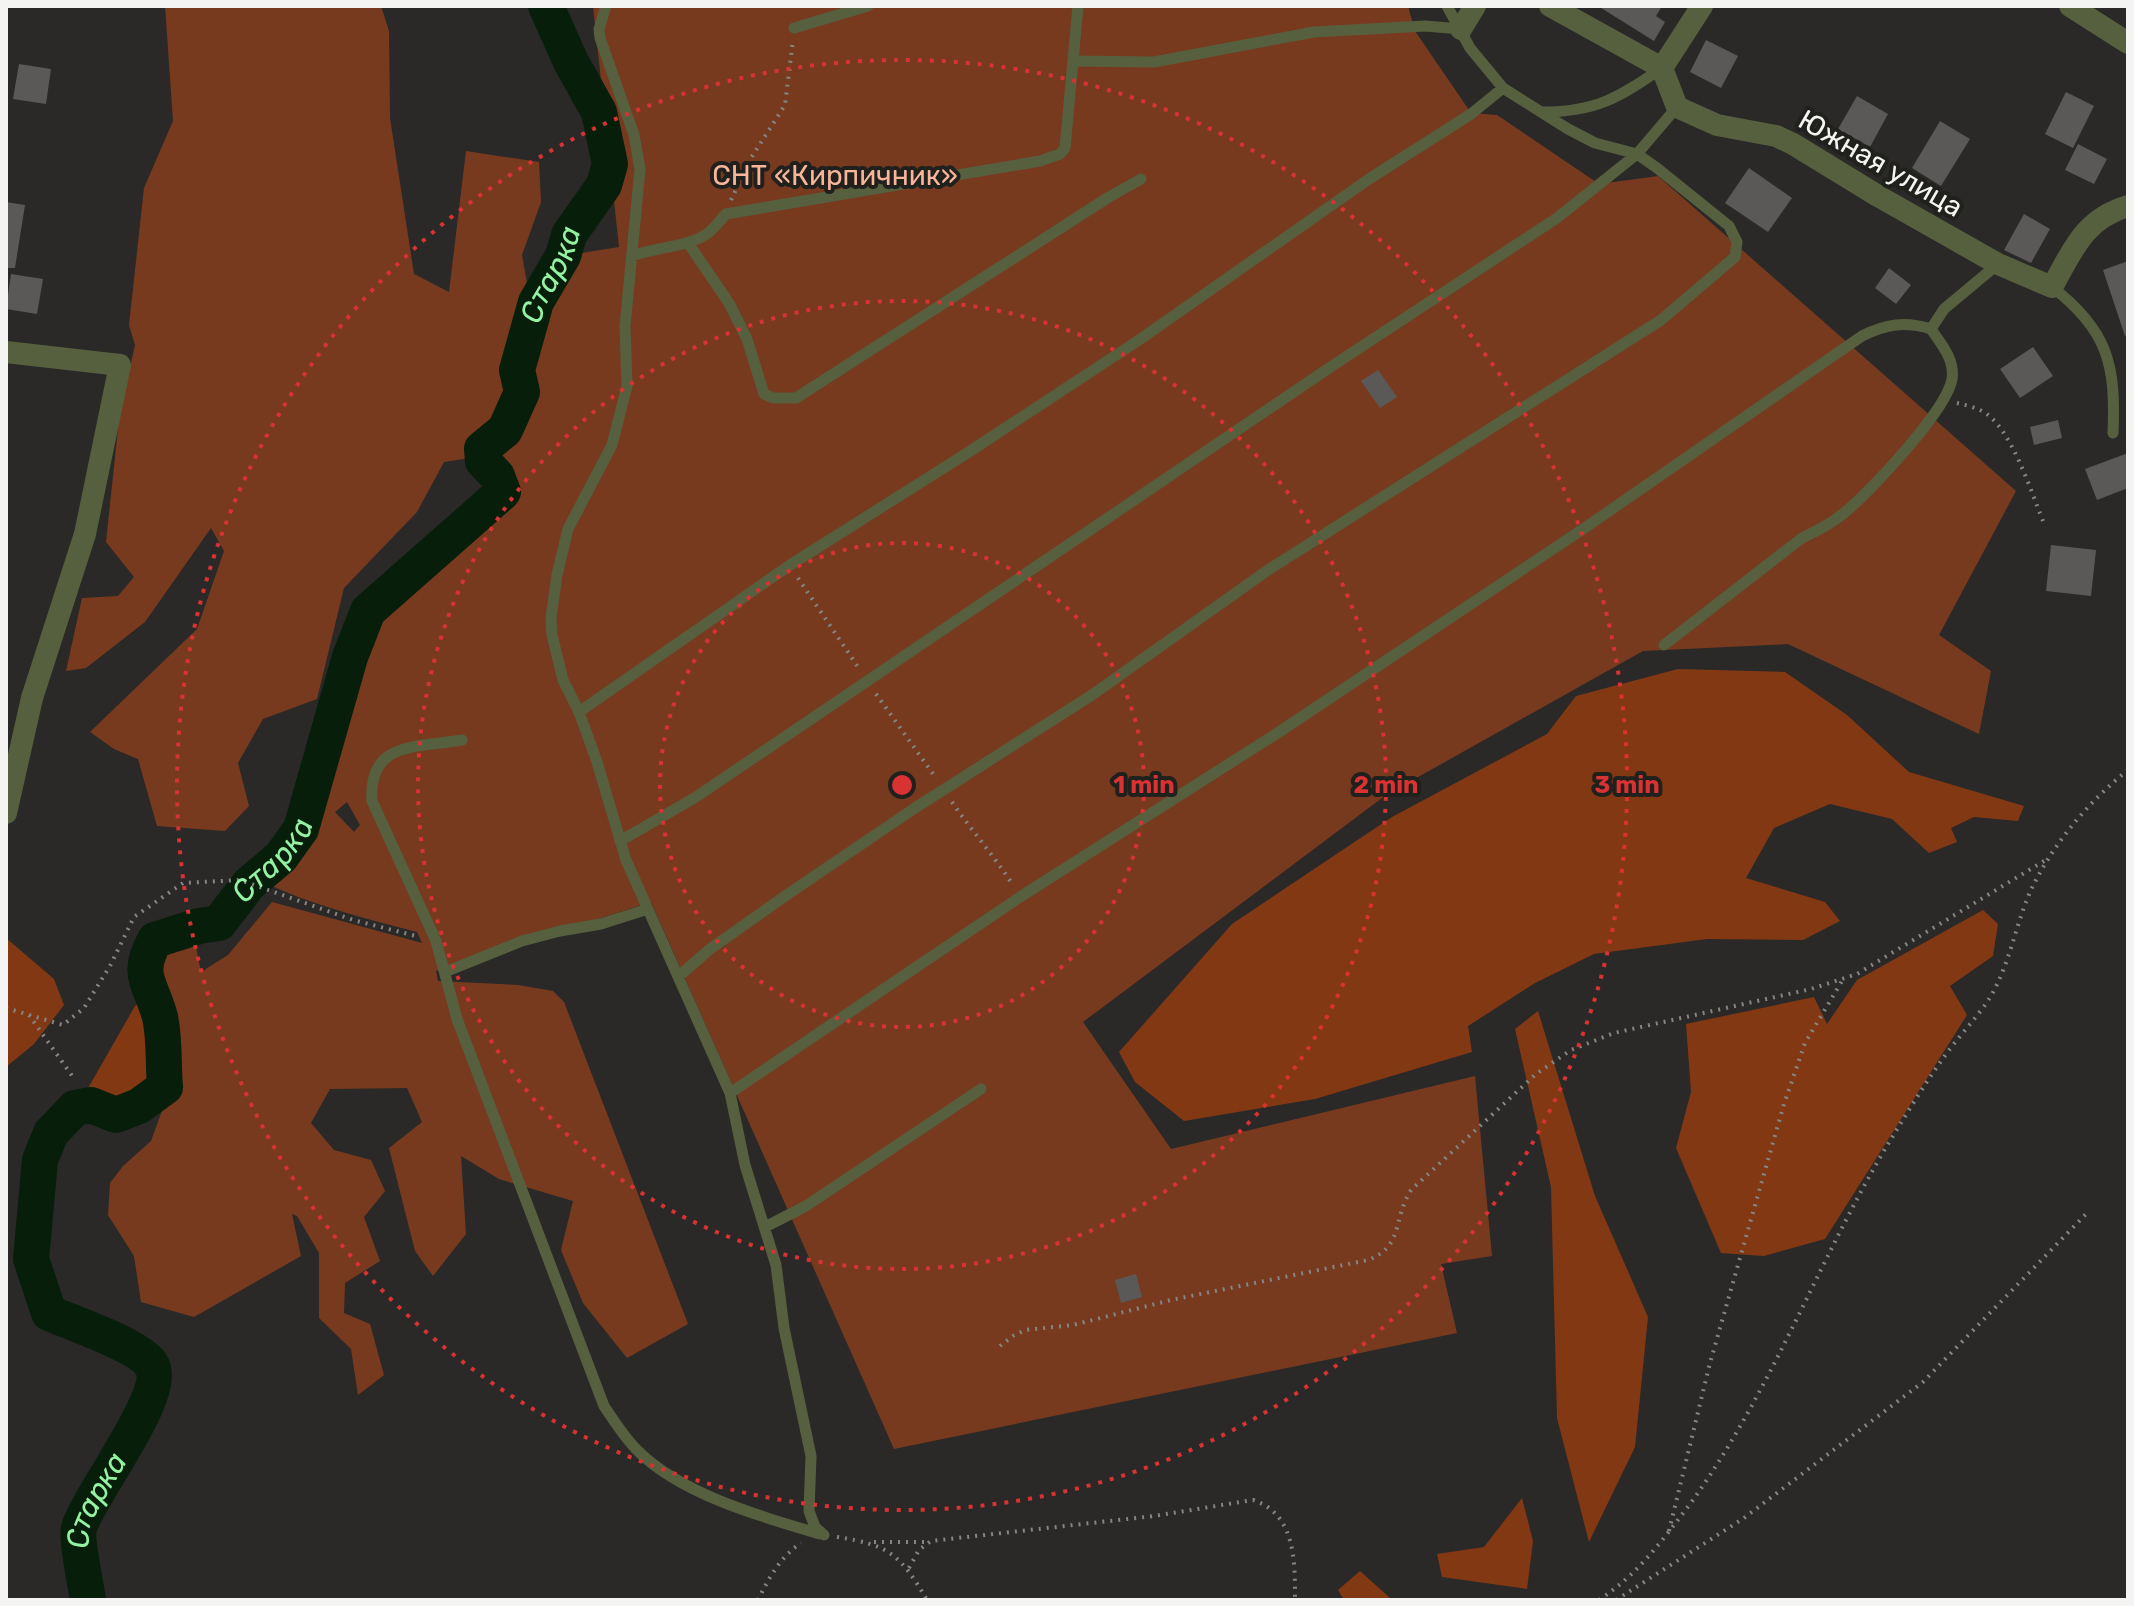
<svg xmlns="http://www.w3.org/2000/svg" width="2134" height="1606" font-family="Rubik,sans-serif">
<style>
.green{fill:#783a1f;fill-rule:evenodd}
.forest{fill:#833814}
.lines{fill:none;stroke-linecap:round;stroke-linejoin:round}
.river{stroke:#071e0b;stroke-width:36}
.building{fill:#5b5957}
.path{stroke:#858583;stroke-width:4;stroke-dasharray:2 6;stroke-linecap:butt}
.service{stroke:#56603f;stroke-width:11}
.minor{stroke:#56603f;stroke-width:22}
.ring{fill:none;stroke:#d83232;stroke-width:4;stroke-dasharray:4 8}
.labels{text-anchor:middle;stroke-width:8;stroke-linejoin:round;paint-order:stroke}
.street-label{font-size:28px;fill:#f4f4f3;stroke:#20201d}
.park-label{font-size:28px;fill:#f8b59a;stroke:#20201d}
.water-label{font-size:30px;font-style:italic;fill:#94f3a2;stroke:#20201d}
.centre{fill:#d83232;stroke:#20201d;stroke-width:4}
.ring-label{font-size:24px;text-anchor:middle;font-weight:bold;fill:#d83232;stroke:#20201d;stroke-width:8;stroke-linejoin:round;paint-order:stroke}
</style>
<rect width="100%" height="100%" fill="#2a2927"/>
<!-- green -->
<path class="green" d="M165 6H381L389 31 390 118 414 274 449 292 466 151 539 162 541 202 522 255 528 289 505 371 513 387 495 423 464 459 444 462 417 512 344 588 317 699 263 719 238 763 249 806 225 831 157 826 138 759 114 749 90 732 197 629 224 551 211 528 145 622 86 668 66 671 82 598 118 596 134 577 106 542 120 410 135 345 129 325 144 188 173 121Z
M593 6H1408L1415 31 1471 113 1497 115 1599 184 1658 176 2016 491 1939 635 1991 671 1979 734 1788 644 1643 651 1386 795 1083 1022 1171 1149 1475 1076 1492 1256 1441 1264 1457 1333 894 1449 651 902 436 971 438 981 518 985 553 991 564 1002 688 1324 627 1358 583 1303 561 1250 573 1201 499 1179 461 1156 466 1234 433 1276 415 1251 389 1148 422 1122 407 1088 330 1089 311 1123 334 1150 371 1160 385 1191 364 1217 380 1261 345 1283 344 1313 370 1324 384 1375 358 1395 351 1349 319 1318V1253L297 1216 292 1214 301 1256 194 1317 141 1302 134 1256 108 1215 110 1183 123 1166 151 1141 170 1089 167 1009 150 977 149 960 157 945 193 933 201 972 228 955 272 902 422 943 417 932C363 918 311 905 261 881L286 860 307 835 326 768 321 759 350 657 368 611 503 492 497 476 483 461 482 449 505 430 522 392 517 370 536 302 563 256 619 247ZM347 802 360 825 354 832 335 812Z"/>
<!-- forest -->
<path class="forest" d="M1678 669 1785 672 1847 715 1909 772 2024 806 2018 821 1974 817 1951 828 1957 842 1929 853 1892 819 1830 804 1774 828 1746 878 1825 902 1840 921 1803 940 1707 939 1594 954 1535 983 1468 1026 1472 1052 1315 1099 1184 1121 1135 1082 1119 1052 1232 924 1392 817 1547 734 1576 696Z
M1983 910 1998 924 1993 956 1950 986 1967 1015 1825 1239 1764 1256 1721 1253 1676 1148 1691 1092 1686 1024 1814 997 1827 1024 1857 980Z
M6 938 54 979 64 1005 34 1044 6 1067Z
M145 998 158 1020 163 1086 135 1104 115 1112 83 1097 135 1006Z
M1538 1011 1595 1196 1648 1317 1635 1447 1589 1542 1557 1418 1551 1187 1515 1029Z
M1522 1498 1533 1541 1527 1589 1442 1577 1437 1554 1484 1547Z
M1360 1571 1390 1598 1394 1600H1344L1338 1590Z"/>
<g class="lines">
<!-- river -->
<path class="river" id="s1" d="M88 1600C86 1586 76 1539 79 1528 89 1494 170 1393 151 1364 138 1345 72 1323 49 1313L31 1259 40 1160 51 1133 75 1108 91 1105 116 1115 139 1106 165 1087C163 1065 165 1039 160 1017 151 983 135 975 155 940L199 926 219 923 249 884 281 857 301 829 350 657 368 611 503 492 497 476 483 461 482 449 505 430 522 392 517 370 536 302 563 256 569 235 604 185 610 164 599 112 571 62 546 6"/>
</g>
<!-- building -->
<path class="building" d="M1598 6H1662L1656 16 1665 22 1654 41Z
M1706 40 1738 56 1721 88 1690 72Z
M19 64 51 69 46 104 13 99Z
M2066 92 2094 106 2073 148 2045 134Z
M1857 96 1888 114 1870 147 1838 129Z
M1940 121 1970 139 1941 186 1912 168Z
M2078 144 2107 159 2094 184 2065 170Z
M1749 168 1792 198 1768 232 1725 203Z
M6 202 25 205 15 268H6Z
M2024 214 2050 229 2031 263 2004 250Z
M2128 261V335L2125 336 2103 270Z
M1889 268 1911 285 1896 304 1875 288Z
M11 274 43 279 37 314 6 309Z
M2033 347 2053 376 2020 398 2000 369Z
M1378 370 1397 397 1380 408 1361 381Z
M2058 420 2062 438 2034 445 2030 427Z
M2128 453V488L2097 500 2085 469Z
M2051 545 2096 550 2091 596 2046 591Z
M1136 1274 1142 1297 1121 1303 1115 1280Z"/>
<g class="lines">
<!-- path -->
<path class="path" d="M731 200 751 158 785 105 793 40
M1957 403C1965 405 1974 407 1982 411 2011 426 2031 492 2043 521
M798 578 860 670
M876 694 936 778
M952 802C972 831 994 856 1013 885
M6 1008 63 1025 84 1008 110 966 134 917 183 883 240 880 353 920 416 936
M29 1015 75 1080
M1000 1346 1013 1336 1025 1330 1073 1325 1171 1300 1368 1260C1404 1246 1392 1221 1411 1190L1536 1074 1571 1050 1614 1033 1811 989 1857 974 2049 858
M1669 1531 1710 1363 1784 1104 1805 1043 1842 981
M837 1537C889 1545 900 1554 927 1600
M874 1542H929
M909 1568 919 1550 931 1541 1154 1516 1253 1500C1296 1514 1295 1562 1295 1600
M758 1600C769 1578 780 1557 801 1543
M1599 1600C1638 1574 1662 1541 1690 1504 1770 1394 1816 1266 1885 1149 1904 1118 1923 1086 1944 1057 1958 1037 1976 1019 1989 999 2009 967 2015 927 2030 892 2052 845 2088 802 2128 770
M1616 1600 1744 1518 1923 1382 2086 1214"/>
<!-- service -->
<path class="service" d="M606 6 599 29 600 38 634 135 640 169 625 326 627 386 612 445 568 529 557 575 551 617 552 635 563 680 579 712 597 762 626 860 730 1093 745 1165 776 1265 784 1328 811 1456 809 1511 815 1527 824 1535
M794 28 868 6
M1074 61 1154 62 1314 32 1425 26 1461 29
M1542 112C1596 112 1618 98 1662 68
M688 243 729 303 747 339 764 394 773 398H796L1109 197 1141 179
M632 256C655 247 690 247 708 233 715 228 720 220 726 214L1040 161 1060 154 1065 148 1078 6
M2052 287C2108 330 2116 365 2113 433
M1664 645 1802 538C1817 531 1831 524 1844 513 1870 492 1947 410 1952 379 1955 359 1941 344 1931 329L1944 309 1998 264
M579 712 790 565 972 450 1142 338 1369 179 1471 114 1503 88
M462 740C418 748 368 740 372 801L436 941 457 1019 604 1406C614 1421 624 1437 637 1450 680 1494 762 1517 820 1534
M620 841 696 797 1332 366 1557 218 1637 154 1677 107
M445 972 522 941 560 931 601 924 648 909
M679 976 710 949 788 894 915 808 1092 695 1268 570 1661 320 1735 257 1737 242 1729 226 1657 168 1637 154 1595 143 1568 129 1503 88 1470 48 1447 6
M730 1093 1020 897 1279 732 1589 525 1862 336C1886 324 1905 321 1931 329
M765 1227 806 1206 981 1089"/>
<!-- minor -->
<path class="minor" d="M1550 6 1662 68 1677 107 1717 125 1776 136 1793 144 1878 196 1998 264 2052 287C2073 250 2084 219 2128 206
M2070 6 2128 43
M1461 29 1475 6
M1662 68 1702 6
M6 352 120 365 85 534 32 698 6 813"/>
</g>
<!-- distance rings -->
<g class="ring">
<circle cx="902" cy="785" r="242"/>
<circle cx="902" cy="785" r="484"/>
<circle cx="902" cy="785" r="725"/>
</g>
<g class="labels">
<!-- street labels -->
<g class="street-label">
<text transform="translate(1881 163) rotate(30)" y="10">Южная улица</text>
</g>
<!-- park labels -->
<g class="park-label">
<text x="835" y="185">СНТ «Кирпичник»</text>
</g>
<!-- water labels -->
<g class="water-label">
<text dy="10" stroke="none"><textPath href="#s1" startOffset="1688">Старка</textPath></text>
<text dy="10" stroke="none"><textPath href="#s1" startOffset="992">Старка</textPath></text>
<text dy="10" stroke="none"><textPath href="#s1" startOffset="104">Старка</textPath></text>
</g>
</g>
<circle cx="902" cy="785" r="12" class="centre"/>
<g class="ring-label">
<text x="1144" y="793">1 min</text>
<text x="1386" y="793">2 min</text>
<text x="1627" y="793">3 min</text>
</g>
<!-- border -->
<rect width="2134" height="1606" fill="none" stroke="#f4f4f3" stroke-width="16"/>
</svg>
